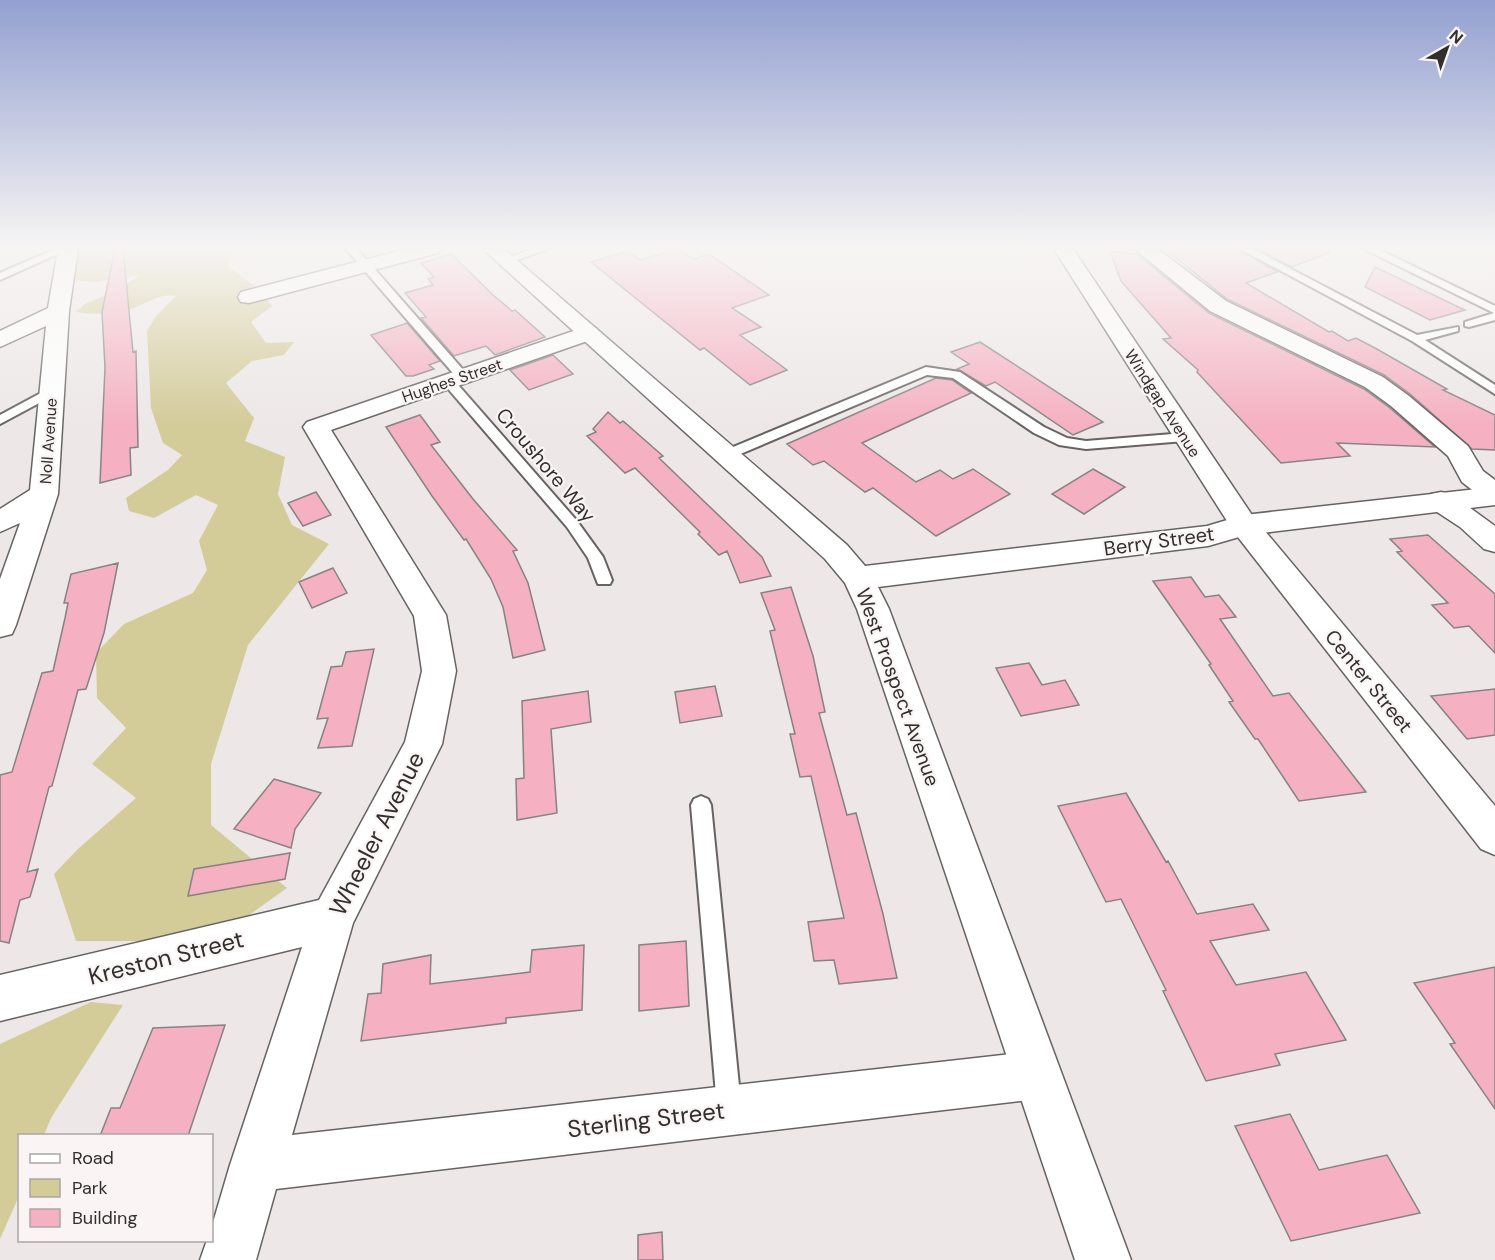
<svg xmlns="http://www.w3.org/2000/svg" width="1495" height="1260" font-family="'DM Sans',sans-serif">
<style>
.green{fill:#d3cb98}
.building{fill:#f5b0c1;stroke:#878283;stroke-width:1.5}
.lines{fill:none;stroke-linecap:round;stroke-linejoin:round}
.lane-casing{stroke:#676362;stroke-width:4}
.street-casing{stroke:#676362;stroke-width:3}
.secondary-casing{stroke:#676362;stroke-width:3}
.primary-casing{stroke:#676362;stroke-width:3}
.lane{fill:#fff;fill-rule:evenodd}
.street{fill:#fff;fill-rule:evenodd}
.secondary{fill:#fff;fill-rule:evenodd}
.primary{fill:#fff;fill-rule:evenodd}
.labels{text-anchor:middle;stroke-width:4.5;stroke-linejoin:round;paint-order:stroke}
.far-street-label{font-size:16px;fill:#312f2e;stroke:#faf5f4}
.street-label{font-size:20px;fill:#312f2e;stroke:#faf5f4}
.near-street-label{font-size:24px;fill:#312f2e;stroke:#faf5f4}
</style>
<rect width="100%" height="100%" fill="#ede8e7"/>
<!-- green -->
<path class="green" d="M82 249H235L232 250 228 266 257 288 272 306 251 322 266 343 294 342 284 355 252 361 226 383 254 418 245 441 285 457 278 494 292 525 329 544 248 645 211 764V825L287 888 245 918 140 941H76L54 874 79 848 136 798 92 764 126 728 97 698 96 653 124 624 193 593 207 570 199 541 218 505 196 495 154 518 129 511 126 498 168 470 182 455 163 443 151 408 147 331 156 316 176 296C160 292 143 306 128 310 111 315 93 314 76 312L85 304 118 290 140 275 95 282 71 280 76 259Z
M91 1002 123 1005 51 1118 44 1135 20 1136 19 1196 0 1239V1044Z"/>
<!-- building -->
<path class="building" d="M115 249H123L133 352 136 351 138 447 130 448 131 475 100 483 105 367 102 312Z
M676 249 694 259 709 254 769 295 732 308 761 327 740 335 787 370 750 385 704 348 700 350 591 262 627 251 641 260Z
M1165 249H1238L1277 272 1246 283 1329 332 1332 331 1348 341 1356 338 1375 348 1447 389 1443 390 1495 415V450L1472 449 1410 394 1384 375 1227 299Z
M1259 249H1329V253L1291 267Z
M1110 251 1137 254 1209 313 1364 389 1390 408 1435 447 1337 443 1350 456 1281 463 1197 372 1198 370 1163 339 1171 338 1121 281Z
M451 254 493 295 512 311 515 310 545 337 495 355 486 346 454 356 421 318 426 317 405 293 433 285 428 279 434 277 421 263Z
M1375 267 1465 310 1430 320 1365 287Z
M407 323 440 361 429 365 434 369 413 376H406L371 335Z
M980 342 1103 422 1073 435 995 382 986 386 957 369 969 364 951 352Z
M553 355 573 374 529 390 510 370Z
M936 378 952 380 971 393 862 443 916 482 940 470 953 479 973 469 1010 494 936 536 873 488 865 492 824 461 813 465 787 444Z
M608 412 620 423 623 421 663 456 659 458 762 557 771 576 740 583 727 551 719 555 698 534 700 532 635 468 625 473 587 436 596 432 593 429Z
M420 415 440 442 431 445 473 499 517 550 513 551 528 583 545 650 513 658 503 607 491 579 466 539 464 540 432 496 386 427Z
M1093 469 1125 487 1084 514 1052 494Z
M316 492 331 515 303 526 288 503Z
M1428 535 1495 594V653L1469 626 1454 628 1432 605 1448 603 1397 552 1402 551 1390 539Z
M118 563 104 633 86 689 78 690 52 786 49 787 27 872 38 869 30 897 20 900 9 943 0 941V775L12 772 42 673 53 671 65 618 68 603H64L71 574Z
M333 568 347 593 312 608 299 582Z
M1191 577 1205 597 1219 595 1236 617 1220 619 1273 696 1289 693 1366 792 1299 801 1258 739H1255L1229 702 1233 701 1209 665 1211 664 1153 581Z
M791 587 813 656 825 712 819 713 847 815 856 813 883 914 897 978 839 984 834 960 814 961 808 922 844 918 811 776 800 777 790 734H795L770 631 775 630 761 593Z
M374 649 352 746 318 748 328 718 317 719 331 667 342 666 346 652Z
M1029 663 1042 685 1065 680 1079 705 1021 716 996 668Z
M715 686 722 716 680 723 675 692Z
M1495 689V735L1467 739 1431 696Z
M588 691 591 722 551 729 557 813 517 820 516 779 524 778 522 701Z
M274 779 321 793 295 829 291 848 234 829Z
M1126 793 1166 862 1168 861 1197 914 1253 904 1269 930 1210 941 1236 985 1306 972 1346 1040 1275 1054 1280 1065 1206 1081 1163 991 1166 990 1121 899 1106 902 1058 806Z
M290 853 285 879 188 896 194 869Z
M686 941 689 1006 639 1011V945Z
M584 945 582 1010 506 1018V1023L361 1041 368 994 381 993 383 964 431 955 430 984 530 972 532 950Z
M1495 967V1109L1450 1044 1455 1043 1414 983Z
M225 1025 188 1136H100L111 1108H120L153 1028Z
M1290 1114 1319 1170 1387 1155 1420 1213 1291 1241 1235 1126Z
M662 1232 663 1260H638V1235Z"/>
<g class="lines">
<defs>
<path id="lane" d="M55 249H69L0 280V273Z
M346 249H357L466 373V379H458Z
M532 249H548L506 264 501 261Z
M1240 249H1253L1417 335 1458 327V331L1425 340 1495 385V394L1412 341Z
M1364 249H1378L1495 306V320L1469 327 1465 326V322L1494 313Z
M926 367 960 372 1044 427 1067 438 1086 441 1185 433 1192 437 1185 441 1086 449 1059 445 1034 433 953 378 927 375 731 458 726 459 719 455 721 452Z
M448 377 452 378 577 521 603 557 612 580 610 584H598L588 558 567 527 444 384V378Z
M52 387 56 388V394L0 424V415Z
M701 796 708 799 711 805 741 1106 738 1115 729 1118 720 1115 717 1106 691 805 694 799Z"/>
<path id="street" d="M58 249H78L69 311 58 494 16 625 12 634 0 637V579L20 523 0 532V509L30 490 46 326 0 347V331L48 308Z
M406 249H440L438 253 249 303 241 302 238 297 241 292Z
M1158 249 1226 301 1383 377 1409 396 1468 446 1483 471 1495 480V503L1485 500 1462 482 1448 456 1391 406 1365 387 1210 311 1136 250Z
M588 326 596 328 599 333 596 338 331 430 446 615 456 671 442 744 353 923 292 1135 1037 1051 1054 1058 1061 1075 1054 1092 1037 1099 276 1189 256 1260H200L207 1240H212V1226L230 1165 302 947 0 1021V975L319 900 405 742 422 671 414 616 303 427 307 422Z
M1441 492 1451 494 1495 526V552L1484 549 1460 527 1431 508 1427 501 1431 494Z"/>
<path id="secondary" d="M483 249H504L847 545 865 566 1207 526 1244 515 1495 487V505L1246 535 1208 546 878 587 889 609 1131 1260H1075L857 609 845 583 825 559Z"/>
<path id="primary" d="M1054 249H1073L1254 518 1495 806V855L1481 849 1234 532Z"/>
</defs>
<!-- lane casing -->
<use href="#lane" class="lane-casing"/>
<!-- street casing -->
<use href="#street" class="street-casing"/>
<!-- secondary casing -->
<use href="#secondary" class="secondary-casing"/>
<!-- primary casing -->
<use href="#primary" class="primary-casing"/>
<!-- lane -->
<use href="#lane" class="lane"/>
<!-- street -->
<use href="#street" class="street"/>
<!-- secondary -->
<use href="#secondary" class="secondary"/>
<!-- primary -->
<use href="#primary" class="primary"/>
</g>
<!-- sky -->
<linearGradient id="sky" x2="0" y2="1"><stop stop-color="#93a0d1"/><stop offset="0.58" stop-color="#f7f5f4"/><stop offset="1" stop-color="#f7f5f4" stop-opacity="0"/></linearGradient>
<rect width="1495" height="426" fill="url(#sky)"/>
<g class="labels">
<!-- far-street labels -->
<g class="far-street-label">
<text transform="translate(452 380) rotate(-19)" y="6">Hughes Street</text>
<text transform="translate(1163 403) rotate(57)" y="6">Windgap Avenue</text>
<text transform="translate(48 441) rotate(-86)" y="6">Noll Avenue</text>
</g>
<!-- street labels -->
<g class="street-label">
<text transform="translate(546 465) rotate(50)" y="7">Croushore Way</text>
<text transform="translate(1159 541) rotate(-8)" y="7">Berry Street</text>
<text transform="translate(1369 681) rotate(51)" y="7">Center Street</text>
<text transform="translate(898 687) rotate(70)" y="7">West Prospect Avenue</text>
</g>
<!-- near-street labels -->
<g class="near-street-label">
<text transform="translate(377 834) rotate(-63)" y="8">Wheeler Avenue</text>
<text transform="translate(166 958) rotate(-14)" y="8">Kreston Street</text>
<text transform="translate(646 1120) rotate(-7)" y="8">Sterling Street</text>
</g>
</g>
<!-- legend -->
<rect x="18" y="1134" width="195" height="108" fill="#faf5f4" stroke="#aaa6a5" stroke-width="1.5"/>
<rect x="30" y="1154" width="30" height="9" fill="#ffffff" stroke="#aaa6a5" stroke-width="1.5"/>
<text x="72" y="1164" font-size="18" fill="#312f2e">Road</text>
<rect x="30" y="1179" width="30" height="18" fill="#d3cb98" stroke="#aaa6a5" stroke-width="1.5"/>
<text x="72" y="1194" font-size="18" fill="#312f2e">Park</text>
<rect x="30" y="1209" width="30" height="18" fill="#f5b0c1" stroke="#aaa6a5" stroke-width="1.5"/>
<text x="72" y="1224" font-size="18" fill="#312f2e">Building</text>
<!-- north arrow -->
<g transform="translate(1447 48) rotate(40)" stroke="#faf5f4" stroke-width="4.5" paint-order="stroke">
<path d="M0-4.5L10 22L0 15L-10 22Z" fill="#312f2e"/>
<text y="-9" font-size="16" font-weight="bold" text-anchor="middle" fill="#312f2e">N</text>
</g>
</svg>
